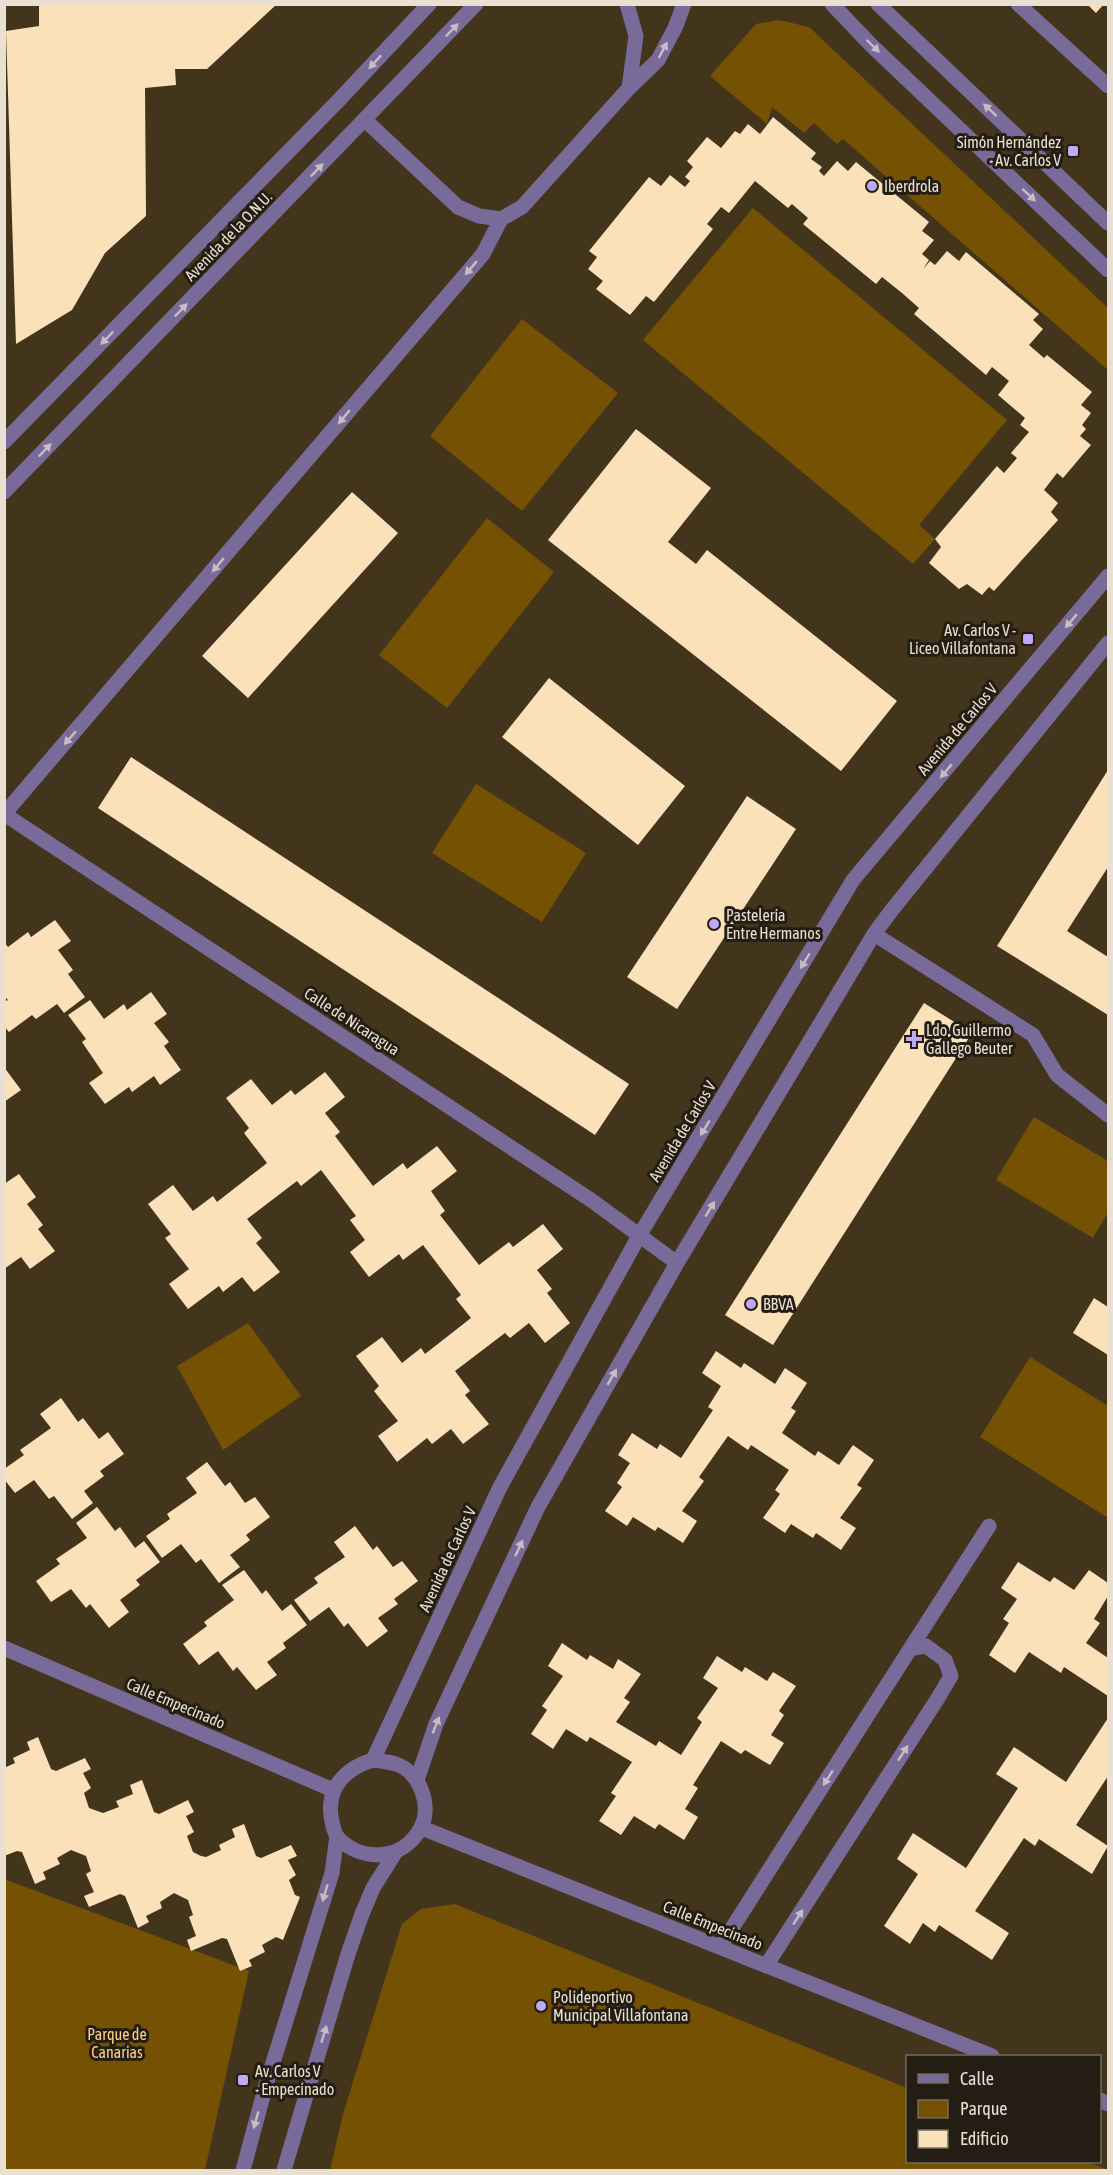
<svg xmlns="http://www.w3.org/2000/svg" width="1113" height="2175" font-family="'Asap Condensed',sans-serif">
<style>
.green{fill:#755104}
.building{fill:#fbe1ba}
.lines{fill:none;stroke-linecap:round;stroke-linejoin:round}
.minor{stroke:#786b99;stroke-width:15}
.oneway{fill:#c8bdc1}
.poi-dot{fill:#bea9f5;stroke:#241d13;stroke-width:2}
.labels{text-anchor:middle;stroke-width:6;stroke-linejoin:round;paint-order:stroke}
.poi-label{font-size:16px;fill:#eae0d2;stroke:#241d13;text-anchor:start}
.street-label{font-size:16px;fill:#eae0d2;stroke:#241d13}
.park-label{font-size:16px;fill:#fdd08a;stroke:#241d13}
</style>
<rect width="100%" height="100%" fill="#43341c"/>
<!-- green -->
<path class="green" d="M779 20 809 27 1108 308V370L843 139 837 144 814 123 804 133 772 107 767 124 710 76 756 24Z
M753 208 1007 420 919 525 935 539 913 564 643 340Z
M522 319 618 393 522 511 430 436Z
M487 518 554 572 447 708 379 655Z
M476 784 586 853 542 922 432 853Z
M1034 1117 1108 1161V1212L1093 1238 996 1180Z
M248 1323 301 1396 223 1450 177 1366Z
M1030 1357 1108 1406V1518L980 1437Z
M4 1879 249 1971 205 2170H5Z
M455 1904 907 2088 908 2162H1089L1108 2170H330L343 2114 402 1924 421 1909Z"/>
<!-- building -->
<path class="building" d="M39 4H277L207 69H175L176 85 145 88 146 216 105 253 72 310 16 344 6 31 39 26Z
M1087 4H1104L1096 13Z
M773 117 816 153 811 159 822 167 819 171 824 176 837 161 848 171 856 162 929 222 922 231 934 240 922 254 929 260 923 269 930 261 935 265 947 251 959 261 966 252 1039 314 1033 320 1043 329 1029 345 1044 358 1047 355 1092 392 1081 405 1091 413 1082 425 1086 429 1080 436 1091 445 1063 478 1057 473 1044 490 1058 503 1051 512 1058 520 994 591 989 587 982 595 967 584 959 589 929 563 941 547 935 539 997 466 1004 473 1017 458 1011 453 1029 432 1020 425 1025 418 998 395 1009 381 992 367 986 375 914 314 919 308 902 293 882 277 876 284 803 224 808 218 792 204 788 208 755 181 729 213 721 207 707 224 713 229 654 302 646 296 630 315 596 289 603 281 588 269 597 257 589 251 649 177 661 186 670 175 685 187 690 181 685 177 693 167 687 161 707 137 721 148 735 131 740 134 748 124 760 134Z
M636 429 711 488 668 542 696 564 707 550 897 701 841 771 548 540Z
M352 492 398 533 248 698 202 656Z
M549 678 685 786 638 845 502 737Z
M131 757 629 1084 595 1135 98 808Z
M1108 770V867L1067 931 1108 957V1015L997 946Z
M747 796 796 829 677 1009 627 977Z
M55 920 71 941 58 950 73 970 68 974 85 997 64 1013 57 1004 36 1019 32 1015 9 1032 4 1026V1002L8 1000 4 996V942L8 947 28 932 31 937Z
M151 992 167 1014 154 1023 169 1042 164 1046 181 1070 160 1085 154 1076 132 1092 129 1087 105 1104 89 1083 103 1073 82 1042 86 1039 68 1015 90 1000 104 1019 124 1004 127 1010Z
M924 1003 972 1033 773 1345 725 1315Z
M4 1067 21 1090 4 1102Z
M325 1072 345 1097 325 1113 340 1132 335 1136 373 1186 403 1163 407 1169 437 1146 457 1171 431 1191 445 1211 440 1215 479 1265 509 1242 513 1247 543 1224 563 1249 537 1270 552 1289 547 1293 570 1323 545 1343 529 1323 510 1338 505 1333 455 1371 470 1391 465 1395 489 1424 463 1444 451 1429 432 1444 427 1438 397 1462 378 1436 398 1421 374 1391 379 1386 356 1356 382 1337 402 1363 421 1348 425 1354 471 1318 456 1299 461 1295 423 1245 403 1260 399 1254 369 1277 350 1252 365 1240 350 1220 356 1216 321 1170 301 1186 297 1181 247 1219 262 1238 256 1243 280 1272 254 1292 242 1277 223 1292 219 1286 188 1309 169 1284 189 1269 165 1238 171 1234 148 1204 173 1185 193 1211 213 1196 217 1202 267 1163 244 1133 249 1128 226 1098 251 1079 272 1105 291 1090 295 1095Z
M19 1174 36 1197 27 1204 43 1225 38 1229 55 1251 30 1269 21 1257 4 1269V1184Z
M1094 1298 1108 1307V1355L1073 1333Z
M716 1351 741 1368 744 1363 775 1384 785 1368 807 1383 791 1408 796 1411 782 1433 815 1456 818 1451 839 1465 853 1445 874 1460 857 1485 862 1488 840 1518 856 1528 841 1550 816 1533 813 1538 791 1524 785 1533 763 1518 780 1494 775 1490 789 1470 751 1445 748 1450 728 1436 699 1477 704 1481 682 1511 697 1521 683 1543 658 1527 655 1531 633 1517 627 1526 605 1511 622 1487 617 1483 630 1463 618 1455 632 1433 657 1449 660 1444 681 1458 713 1410 708 1407 721 1386 702 1373Z
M61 1398 78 1422 83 1418 99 1439 108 1432 124 1454 100 1471 104 1476 84 1491 93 1503 72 1519 54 1496 49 1499 34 1480 15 1493 4 1479V1469L24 1455 20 1450 51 1428 40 1414Z
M207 1462 225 1486 230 1482 245 1503 255 1497 270 1517 246 1535 250 1540 230 1555 240 1567 219 1583 201 1559 196 1563 181 1544 162 1558 146 1536 170 1519 167 1514 197 1493 186 1478Z
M97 1507 115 1531 120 1527 135 1548 144 1541 160 1562 136 1580 140 1585 120 1600 129 1612 109 1628 90 1604 86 1608 71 1589 51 1602 36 1581 60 1564 56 1559 87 1538 76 1523Z
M355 1526 373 1550 377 1546 393 1567 402 1561 418 1581 394 1599 398 1604 378 1618 388 1631 367 1647 348 1623 344 1627 329 1607 310 1621 294 1600 318 1583 314 1578 345 1557 334 1542Z
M1018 1562 1050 1582 1054 1577 1074 1590 1089 1570 1108 1583V1596L1094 1619 1100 1623 1086 1643 1108 1658V1696L1064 1667 1061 1673 1029 1652 1015 1673 989 1655 1009 1623 1003 1619 1017 1599 1001 1588Z
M244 1570 262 1594 266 1590 282 1611 291 1604 307 1625 283 1643 286 1648 267 1662 277 1675 256 1690 237 1667 233 1671 218 1651 199 1665 183 1644 207 1626 204 1622 234 1600 222 1585Z
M562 1643 587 1660 590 1655 613 1669 618 1659 641 1674 624 1698 630 1702 616 1722 656 1746 659 1741 681 1755 702 1722 697 1718 718 1688 703 1678 717 1656 742 1672 745 1667 767 1681 773 1672 796 1686 779 1711 784 1715 771 1735 784 1743 770 1765 745 1750 741 1754 721 1741 693 1785 698 1788 685 1809 698 1817 684 1840 659 1824 655 1829 634 1816 621 1835 599 1821 616 1796 611 1793 632 1762 590 1737 587 1742 566 1729 553 1749 531 1734 547 1710 542 1706 563 1676 548 1666Z
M1108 1718V1776L1076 1825 1108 1846 1092 1874 1039 1839 1035 1846 1024 1838 975 1911 1009 1933 992 1960 939 1925 935 1932 923 1923 910 1944 884 1926 918 1874 897 1859 913 1833 966 1868 1018 1788 996 1774 1014 1747 1066 1782Z
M38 1737 51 1769 56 1771 85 1758 91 1769 83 1773 91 1788 84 1793 89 1808 103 1813 119 1807 116 1801 133 1794 130 1785 142 1780 154 1812 159 1814 188 1800 194 1812 186 1816 194 1832 187 1836 193 1852 201 1856 206 1857 221 1850 219 1845 235 1837 232 1829 244 1824 256 1856 261 1858 291 1845 297 1856 288 1860 296 1875 289 1880 295 1895 300 1897 283 1940 276 1937 262 1945 265 1952 249 1960 252 1966 240 1971 227 1939 222 1938 191 1951 187 1940 196 1936 189 1917 193 1915 188 1900 174 1893 160 1902 162 1908 146 1916 149 1922 138 1928 125 1896 120 1894 89 1907 84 1896 94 1892 86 1874 91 1871 86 1856 71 1850 57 1858 60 1864 43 1872 46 1879 35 1884 22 1852 17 1851 4 1856V1768L15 1763 13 1758 30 1750 27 1742Z"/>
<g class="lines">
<!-- minor -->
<path class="minor" d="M627 4 636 36 629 88
M832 4 871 45 1108 270
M878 4 1108 223
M1018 4 1108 86
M365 120 458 207 479 216 501 219 522 207 629 88 658 60 675 28 684 4
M4 442 339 100 429 4
M4 492 476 4
M4 814 591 1200 677 1263
M4 814 483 254 501 219
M874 934 1033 1035 1057 1075 1108 1115
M4 1648 333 1790
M910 1649 989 1526
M373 1760 500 1487 639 1236 853 880 1108 576
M373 1760C380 1761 389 1762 396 1764 420 1772 433 1807 420 1829 403 1860 363 1863 338 1838 334 1833 332 1823 331 1816 327 1787 346 1768 373 1760Z
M417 1780 436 1724 538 1507 677 1263 874 934 891 911 1108 643
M422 1828 992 2056
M720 1947 910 1649 926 1646 945 1660 951 1676 938 1698 766 1966
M1100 2100 1108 2104
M243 2170 266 2085 332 1873 337 1836
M284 2170 348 1954 362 1914 373 1888 395 1853"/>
</g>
<!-- one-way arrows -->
<defs><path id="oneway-solid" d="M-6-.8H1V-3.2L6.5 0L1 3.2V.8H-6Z" transform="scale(1.5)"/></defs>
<g class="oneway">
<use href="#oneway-solid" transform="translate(452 30) rotate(-46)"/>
<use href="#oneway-solid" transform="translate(873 46) rotate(44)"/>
<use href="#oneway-solid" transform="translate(663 50) rotate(-62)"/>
<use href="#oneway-solid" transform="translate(375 62) rotate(133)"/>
<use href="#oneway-solid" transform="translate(990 110) rotate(-137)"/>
<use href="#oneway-solid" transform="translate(317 170) rotate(-46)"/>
<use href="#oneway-solid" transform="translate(1029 195) rotate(43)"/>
<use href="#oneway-solid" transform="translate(471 268) rotate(130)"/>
<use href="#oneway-solid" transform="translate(181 310) rotate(-46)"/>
<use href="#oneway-solid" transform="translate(107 338) rotate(134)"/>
<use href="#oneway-solid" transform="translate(344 417) rotate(130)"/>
<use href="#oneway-solid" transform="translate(45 450) rotate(-46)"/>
<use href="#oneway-solid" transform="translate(218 565) rotate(130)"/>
<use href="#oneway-solid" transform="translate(1071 621) rotate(130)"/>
<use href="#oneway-solid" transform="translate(70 738) rotate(131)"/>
<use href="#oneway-solid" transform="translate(946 771) rotate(130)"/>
<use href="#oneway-solid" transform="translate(805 961) rotate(121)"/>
<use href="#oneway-solid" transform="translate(705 1128) rotate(121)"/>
<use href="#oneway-solid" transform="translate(710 1209) rotate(-59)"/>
<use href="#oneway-solid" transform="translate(612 1377) rotate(-60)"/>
<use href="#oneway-solid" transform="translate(519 1548) rotate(-65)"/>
<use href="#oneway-solid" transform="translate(436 1725) rotate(-68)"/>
<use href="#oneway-solid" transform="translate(903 1753) rotate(-57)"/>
<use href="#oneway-solid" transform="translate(828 1778) rotate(122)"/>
<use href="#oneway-solid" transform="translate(325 1893) rotate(107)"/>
<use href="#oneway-solid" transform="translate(798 1917) rotate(-57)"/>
<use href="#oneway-solid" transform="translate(324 2034) rotate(-73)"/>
<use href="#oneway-solid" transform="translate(256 2120) rotate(106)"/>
</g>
<!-- markers -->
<g class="poi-dot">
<rect x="1067" y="145" width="12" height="12" rx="3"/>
<circle cx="872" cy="186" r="6"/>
<rect x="1022" y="633" width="12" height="12" rx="3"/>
<circle cx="714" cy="924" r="6"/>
<path d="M911 1030h6v6h6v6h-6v6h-6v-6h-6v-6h6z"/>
<circle cx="751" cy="1304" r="6"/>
<circle cx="541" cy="2006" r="6"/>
<rect x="237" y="2074" width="12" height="12" rx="3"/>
</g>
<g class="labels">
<!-- poi labels -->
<g class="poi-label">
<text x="1061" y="148" text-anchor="end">Simón Hernández<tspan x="1061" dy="18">- Av. Carlos V</tspan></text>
<text x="884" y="192">Iberdrola</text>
<text x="1016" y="636" text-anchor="end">Av. Carlos V -<tspan x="1016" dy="18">Liceo Villafontana</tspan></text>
<text x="726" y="921">Pastelería<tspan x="726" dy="18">Entre Hermanos</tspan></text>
<text x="926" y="1036">Ldo. Guillermo<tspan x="926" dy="18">Gallego Beuter</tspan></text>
<text x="763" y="1310">BBVA</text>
<text x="553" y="2003">Polideportivo<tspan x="553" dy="18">Municipal Villafontana</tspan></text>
<text x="255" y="2077">Av. Carlos V<tspan x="255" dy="18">- Empecinado</tspan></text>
</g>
<!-- street labels -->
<g class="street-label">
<text transform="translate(228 236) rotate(-46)" y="6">Avenida de la O.N.U.</text>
<text transform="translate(957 729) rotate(-50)" y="6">Avenida de Carlos V</text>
<text transform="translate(352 1021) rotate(33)" y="6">Calle de Nicaragua</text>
<text transform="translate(682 1131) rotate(-59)" y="6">Avenida de Carlos V</text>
<text transform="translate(447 1559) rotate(-65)" y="6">Avenida de Carlos V</text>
<text transform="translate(176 1703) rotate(23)" y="6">Calle Empecinado</text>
<text transform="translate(713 1925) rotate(22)" y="6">Calle Empecinado</text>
</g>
<!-- park labels -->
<g class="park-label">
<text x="117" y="2040">Parque de<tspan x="117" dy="18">Canarias</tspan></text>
</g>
</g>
<!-- border -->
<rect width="1113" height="2175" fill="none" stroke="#eae0d2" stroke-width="12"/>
<!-- legend -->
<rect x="906" y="2055" width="195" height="108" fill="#241d13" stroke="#736b5f" stroke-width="1.5"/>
<rect x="918" y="2074" width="30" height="9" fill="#786b99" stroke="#736b5f" stroke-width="1.5"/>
<text x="960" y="2085" font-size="18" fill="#eae0d2">Calle</text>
<rect x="918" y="2100" width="30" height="18" fill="#755104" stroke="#736b5f" stroke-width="1.5"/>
<text x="960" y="2115" font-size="18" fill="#eae0d2">Parque</text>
<rect x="918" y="2130" width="30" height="18" fill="#fbe1ba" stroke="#736b5f" stroke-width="1.5"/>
<text x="960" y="2145" font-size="18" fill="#eae0d2">Edificio</text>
</svg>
